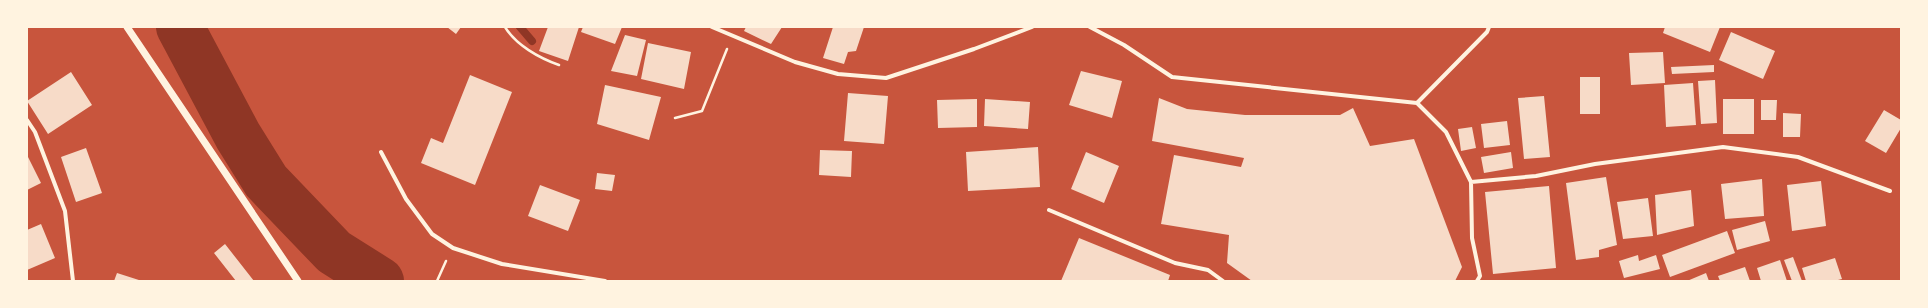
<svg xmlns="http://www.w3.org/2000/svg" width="1928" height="308" font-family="'DejaVu Sans',sans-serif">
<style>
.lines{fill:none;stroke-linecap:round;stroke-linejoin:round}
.stream{stroke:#8f3625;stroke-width:8}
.river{stroke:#8f3625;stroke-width:48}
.building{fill:#f7dbc8}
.path{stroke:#fff3e0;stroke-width:2.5}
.minor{stroke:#fff3e0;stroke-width:4}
.tertiary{stroke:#fff3e0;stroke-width:7}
</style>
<rect width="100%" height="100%" fill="#c8553d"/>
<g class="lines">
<!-- stream -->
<path class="stream" d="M520 27 532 41"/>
<!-- river -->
<path class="river" d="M180 27 238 136 266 181 334 252 380 281"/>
</g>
<!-- building -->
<path class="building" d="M447 27H461L456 34Z
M548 27H579L568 61 539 51Z
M583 27H622L615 44 581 32Z
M746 27H782L771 44 744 31Z
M833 27H864L856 51 848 52 844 64 823 58Z
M1665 27H1720L1710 52 1663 33Z
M1731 32 1775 51 1763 79 1719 60Z
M625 35 646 40 637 76 611 71Z
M648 43 691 52 684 89 641 79Z
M1663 52 1665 83 1631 85 1629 53Z
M1714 65V72L1672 74 1671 67Z
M1081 71 1122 81 1112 118 1069 105Z
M71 72 92 105 48 134 27 101Z
M470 75 512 92 475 185 421 163 431 138 443 143Z
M1580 77H1600V114H1580Z
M1715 80 1717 123 1701 124 1698 81Z
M1693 83 1696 125 1666 127 1664 85Z
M605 85 661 97 649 140 597 124Z
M848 93 888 96 884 144 844 141Z
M1544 96 1550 157 1524 159 1518 98Z
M1159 98 1187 109 1245 115H1340L1353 108 1370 146 1414 139 1462 267 1455 281H1252L1227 263 1229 235 1161 224 1174 155 1241 167 1244 158 1152 141Z
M977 99V127L938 128 937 100Z
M985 99 1030 102 1028 129 984 126Z
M1723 99H1754V134H1723Z
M1761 100H1777L1776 120H1761Z
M1884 110 1901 120V128L1886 153 1865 141Z
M1783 113 1801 114 1800 137H1783Z
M1507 121 1510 145 1484 148 1481 124Z
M1472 127 1476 148 1461 151 1458 129Z
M1038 147 1040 187 968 191 966 152Z
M86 148 102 193 76 202 61 157Z
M820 150 852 151 851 177 819 175Z
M1086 152 1119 166 1104 203 1071 189Z
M1511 152 1513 168 1484 173 1481 157Z
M27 155 41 183 27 190Z
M597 173 615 175 612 191 595 189Z
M1606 177 1617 245 1599 250V257L1576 260 1566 183Z
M1762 179 1764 216 1725 219 1721 184Z
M1821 181 1826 226 1792 231 1787 185Z
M540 185 580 200 568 231 528 216Z
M1549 186 1556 268 1493 274 1485 192Z
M1691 190 1694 226 1657 235 1655 195Z
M1648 198 1653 236 1623 239 1617 202Z
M1765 221 1770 241 1737 250 1732 230Z
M41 224 55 258 27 270V230Z
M1727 231 1735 253 1670 277 1662 255Z
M1079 238 1170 275 1168 281H1061Z
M225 244 254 281H236L214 253Z
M1638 255 1639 261 1656 255 1660 269 1624 278 1619 261Z
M1793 257 1802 281H1792L1784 260Z
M1835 258 1842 279 1834 281H1806L1802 268Z
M1780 260 1787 281H1761L1757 268Z
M1745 267 1750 281H1720L1718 276Z
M117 273 142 281H114Z
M1706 273 1709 281H1687Z"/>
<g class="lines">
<!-- path -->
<path class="path" d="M505 27C516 45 539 58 559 65
M675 118 702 111 727 49
M437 281 446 261"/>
<!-- minor -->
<path class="minor" d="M712 27 795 62 838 74 886 78 974 49 1032 27
M1090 27 1124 45 1172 77 1417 103 1446 132 1471 182 1472 238 1480 276 1477 281
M1417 103 1487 32 1489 27
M27 120 35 132 65 211 73 281
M381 152 406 199 432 234 453 248 502 264 605 281
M1471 182 1536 176 1595 164 1723 147 1798 157 1890 191
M1049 210 1175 263 1208 270 1223 281"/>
<!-- tertiary -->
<path class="tertiary" d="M127 27 298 281"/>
</g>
<!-- border -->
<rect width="1928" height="308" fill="none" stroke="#fff3e0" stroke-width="56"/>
</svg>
